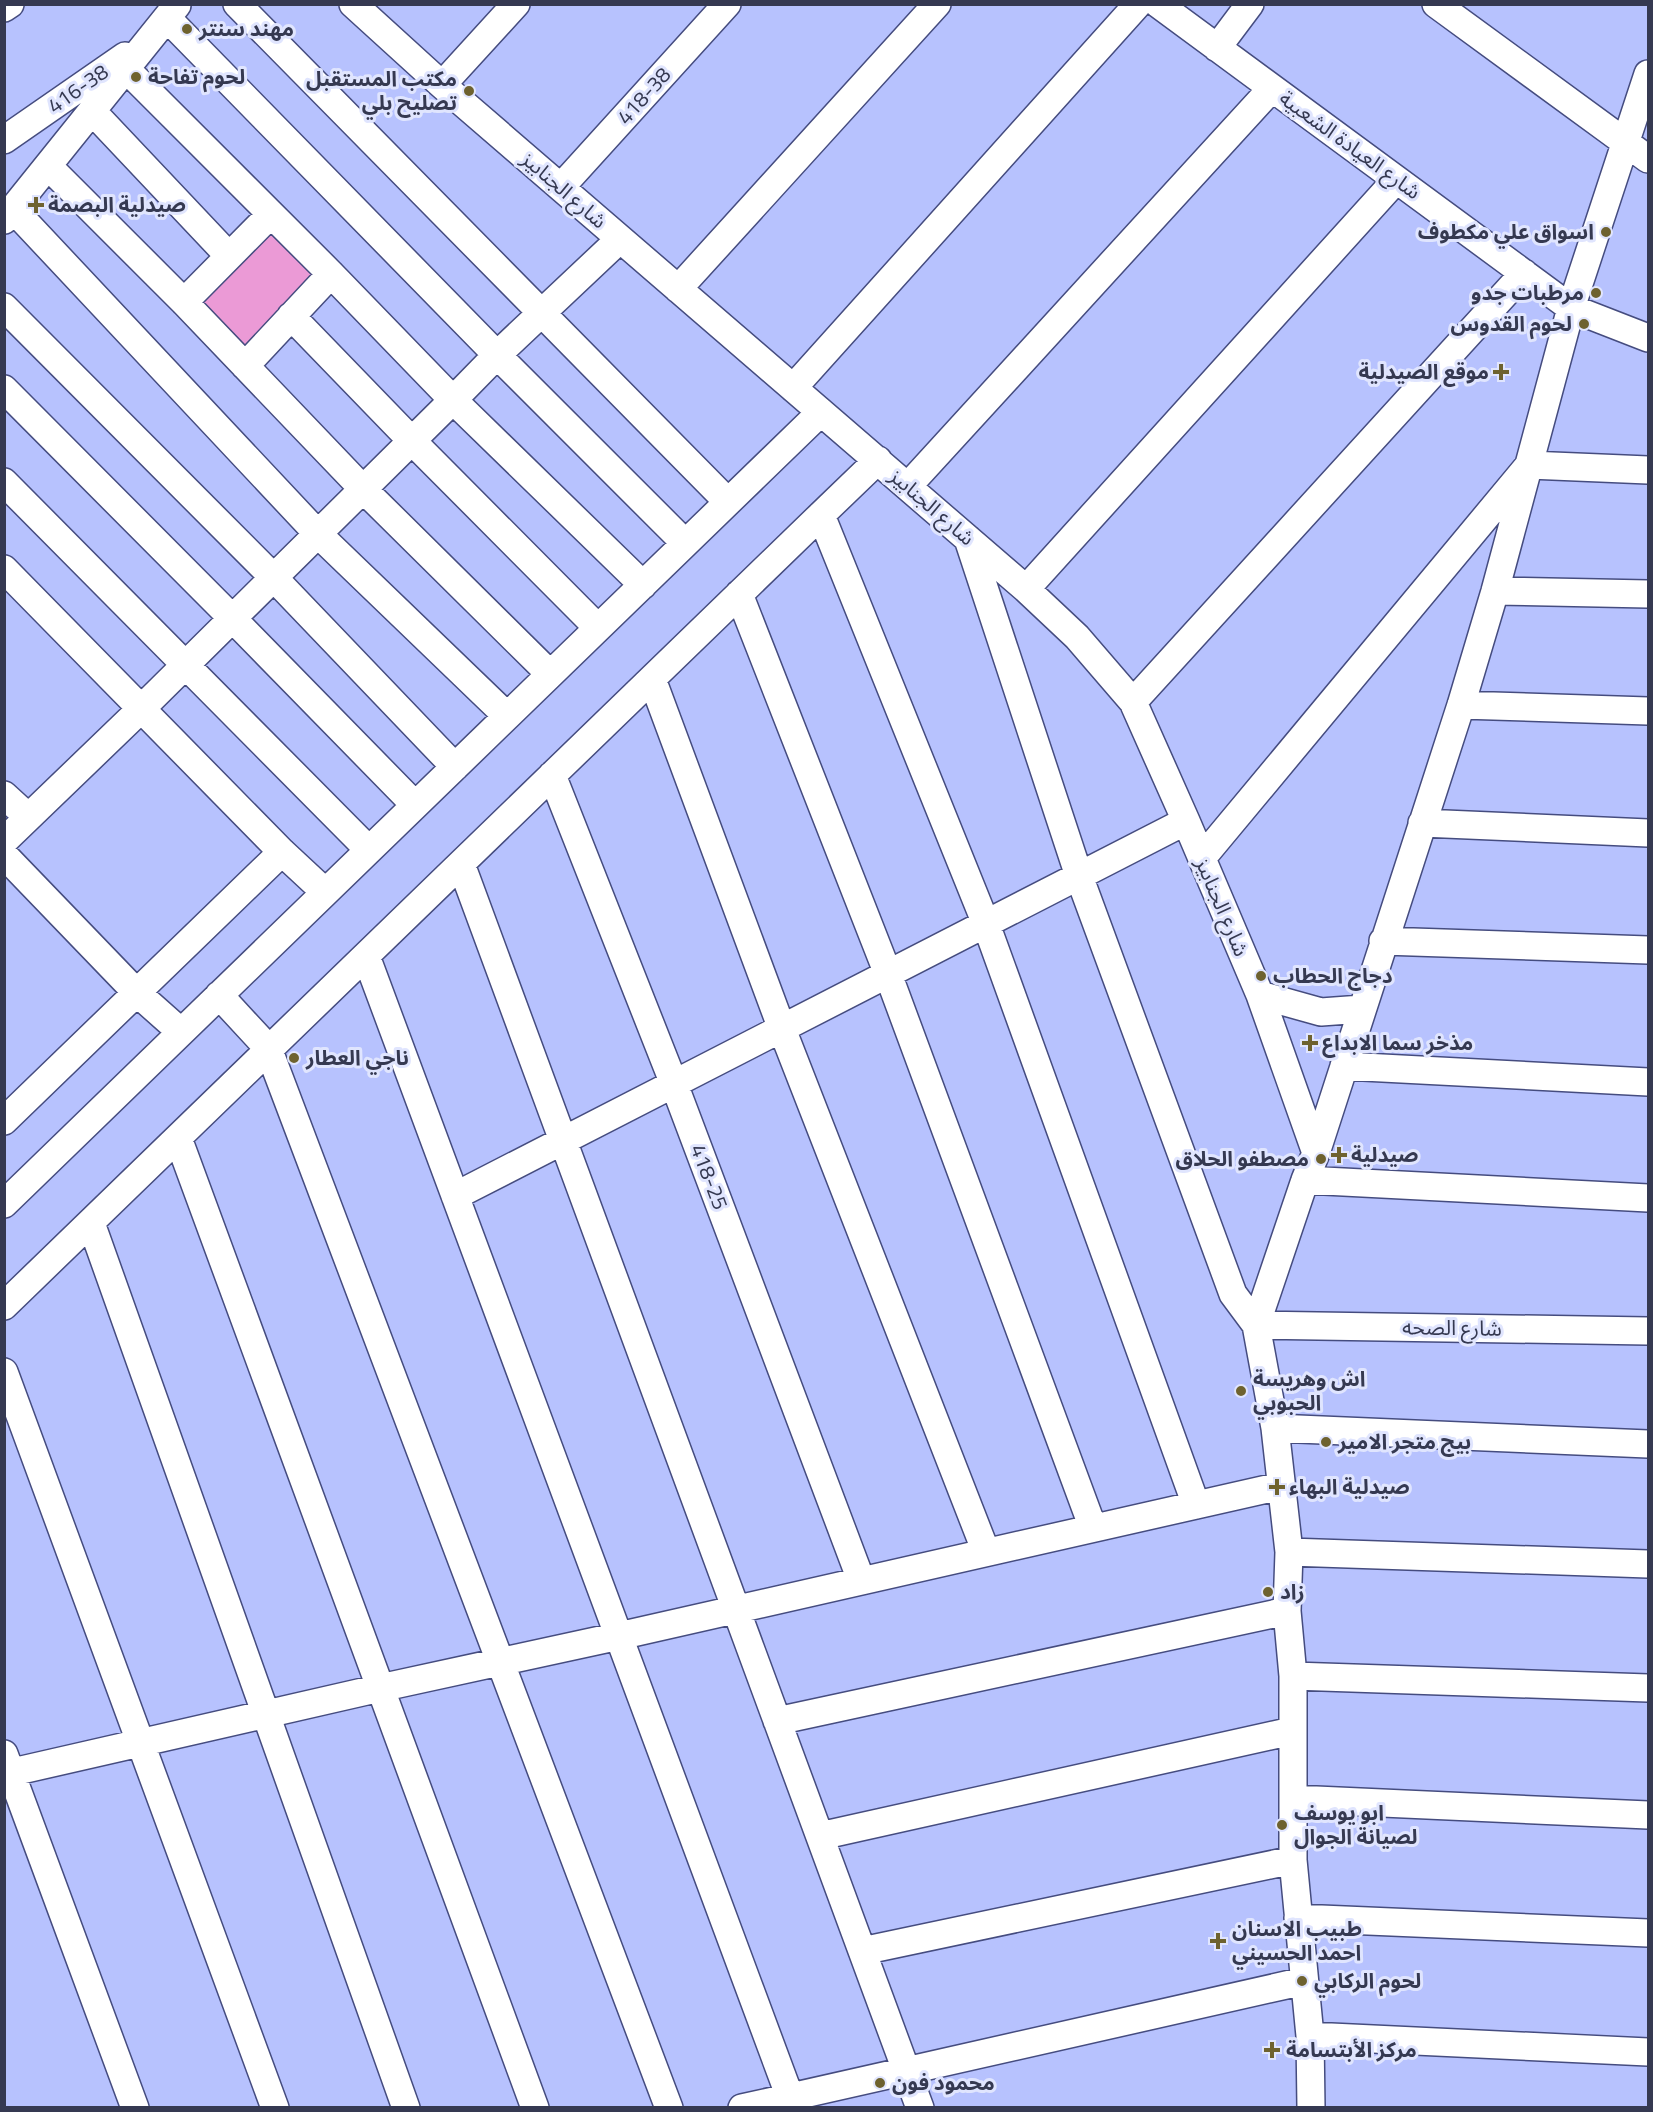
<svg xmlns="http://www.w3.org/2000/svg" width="1653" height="2112" font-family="'Titillium Web','Noto Sans Arabic',sans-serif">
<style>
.green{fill:#eb9ad6}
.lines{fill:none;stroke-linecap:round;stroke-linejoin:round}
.minor-casing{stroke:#454c7f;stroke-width:30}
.minor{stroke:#fff;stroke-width:27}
.poi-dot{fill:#6e622f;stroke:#e0e5fe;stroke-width:2}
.labels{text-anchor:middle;stroke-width:6;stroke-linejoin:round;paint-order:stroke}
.poi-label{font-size:21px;font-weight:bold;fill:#353951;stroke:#e0e5fe;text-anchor:start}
.street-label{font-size:21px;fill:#353951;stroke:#e0e5fe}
</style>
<rect width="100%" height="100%" fill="#b7c2fe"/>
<!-- green -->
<path class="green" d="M272 221 324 274 244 359 190 303Z"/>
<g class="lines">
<defs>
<path id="minor" d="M237 4 728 502
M353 4 442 85 1026 589 1077 637 1133 702 1186 821 1260 995 1316 1153
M1158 4 1571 308 1648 338
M1436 4 1648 159
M4 8 10 4
M167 18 497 355 685 543
M1217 48 1250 4
M126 69 331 274 453 400 643 585
M442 85 516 4
M92 111 229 256
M4 140 125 56
M48 166 184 302 363 489 550 674
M561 187 727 4
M13 209 318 534 507 716
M4 220 177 5
M678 289 937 4
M184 302 271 214
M4 307 274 578 455 767
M291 316 412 441 598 628
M245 366 331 274
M793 388 1138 4
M4 389 233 619 415 805
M4 482 369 850
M908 486 1272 88
M821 515 986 924 1196 1505
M968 539 1079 876 1233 1294 1256 1325 1648 1331
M4 569 282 852 325 892
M1026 589 1396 180
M1495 591 1648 594
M739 594 888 974 1093 1528
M652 679 782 1029 986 1552
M1133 702 1524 273
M1461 705 1648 711
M552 775 674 1084 861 1580
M4 795 28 817
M1422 823 1648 833
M4 841 142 708 453 400 497 355 620 239
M4 855 136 992 181 1032
M1202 858 1529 465 1648 470
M461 864 920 2108
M1383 941 1648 950
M366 956 794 2108
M219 995 268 1048 669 2108
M1260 995 1321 1012 1362 1009
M1344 1066 1648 1082
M4 1121 282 852
M178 1138 535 2108
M1305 1180 1648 1198
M455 1196 1186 821
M4 1204 821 412
M91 1223 406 2108
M4 1306C296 1024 586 741 878 460
M4 1372 275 2108
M1275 1428 1648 1444
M1289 1552 1648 1564
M1293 1676 1648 1688
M777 1721 1287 1611
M4 1754 135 2108
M4 1774 380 1688 619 1636 1280 1486
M1294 1799 1648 1815
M820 1836 1292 1731
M1298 1918 1648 1933
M862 1951 1293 1860
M1310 2036 1648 2052
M742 2108 1304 1981
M1311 2108 1310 2036 1293 1860V1676L1287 1611 1289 1552 1275 1428 1256 1325 1305 1180 1316 1153 1461 705 1495 591 1571 308 1648 74"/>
</defs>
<!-- minor casing -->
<use href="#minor" class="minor-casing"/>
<!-- minor -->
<use href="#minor" class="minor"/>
</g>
<!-- markers -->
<g class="poi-dot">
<circle cx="187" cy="29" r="6"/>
<circle cx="136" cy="77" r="6"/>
<circle cx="469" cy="91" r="6"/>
<path d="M33 196h6v6h6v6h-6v6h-6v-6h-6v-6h6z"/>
<circle cx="1606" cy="232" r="6"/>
<circle cx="1596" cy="293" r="6"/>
<circle cx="1584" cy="324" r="6"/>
<path d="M1498 363h6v6h6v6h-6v6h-6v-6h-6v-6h6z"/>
<circle cx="1261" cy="976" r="6"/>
<path d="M1307 1034h6v6h6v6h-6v6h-6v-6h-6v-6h6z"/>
<circle cx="294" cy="1058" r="6"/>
<path d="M1336 1146h6v6h6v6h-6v6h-6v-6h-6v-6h6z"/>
<circle cx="1321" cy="1159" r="6"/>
<circle cx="1241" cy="1391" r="6"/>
<circle cx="1326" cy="1442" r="6"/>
<path d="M1274 1478h6v6h6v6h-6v6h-6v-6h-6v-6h6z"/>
<circle cx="1268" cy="1592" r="6"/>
<circle cx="1282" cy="1825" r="6"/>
<path d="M1215 1932h6v6h6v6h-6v6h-6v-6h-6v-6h6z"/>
<circle cx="1302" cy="1981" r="6"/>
<path d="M1269 2041h6v6h6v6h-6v6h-6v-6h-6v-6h6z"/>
<circle cx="880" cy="2083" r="6"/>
</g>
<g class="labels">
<!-- poi labels -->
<g class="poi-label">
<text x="199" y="36">مهند سنتر</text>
<text x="148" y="84">لحوم تفاحة</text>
<text x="457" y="86" text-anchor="end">مكتب المستقبل<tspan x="457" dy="24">تصليح بلي</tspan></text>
<text x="48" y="212">صيدلية البصمة</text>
<text x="1594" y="239" text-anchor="end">اسواق علي مكطوف</text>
<text x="1584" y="300" text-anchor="end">مرطبات جدو</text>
<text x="1572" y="331" text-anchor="end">لحوم القدوس</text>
<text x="1489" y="379" text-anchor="end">موقع الصيدلية</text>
<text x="1273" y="983">دجاج الحطاب</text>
<text x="1322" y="1050">مذخر سما الابداع</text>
<text x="306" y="1065">ناجي العطار</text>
<text x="1351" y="1162">صيدلية</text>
<text x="1309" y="1166" text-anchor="end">مصطفو الحلاق</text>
<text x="1253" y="1386">اش وهريسة<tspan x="1253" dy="24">الحبوبي</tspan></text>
<text x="1338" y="1449">بيج متجر الامير</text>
<text x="1289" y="1494">صيدلية البهاء</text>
<text x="1280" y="1599">زاد</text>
<text x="1294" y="1820">ابو يوسف<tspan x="1294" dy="24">لصيانة الجوال</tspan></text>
<text x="1232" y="1936">طبيب الاسنان<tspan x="1232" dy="24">احمد الحسيني</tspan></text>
<text x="1314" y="1988">لحوم الركابي</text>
<text x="1286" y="2057">مركز الأبتسامة</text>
<text x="892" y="2090">محمود فون</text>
</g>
<!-- street labels -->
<g class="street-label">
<text transform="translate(78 89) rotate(-35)" y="7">416-38</text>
<text transform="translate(644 96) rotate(-48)" y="7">418-38</text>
<text transform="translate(1350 145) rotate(36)" y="7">شارع العيادة الشعبية</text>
<text transform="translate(564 190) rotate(41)" y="7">شارع الجنابيز</text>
<text transform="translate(932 507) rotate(41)" y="7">شارع الجنابيز</text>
<text transform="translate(1222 907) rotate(67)" y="7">شارع الجنابيز</text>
<text transform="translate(709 1177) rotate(69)" y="7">418-25</text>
<text transform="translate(1452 1328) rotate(1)" y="7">شارع الصحه</text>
</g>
</g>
<!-- border -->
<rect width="1653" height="2112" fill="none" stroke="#353951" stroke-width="12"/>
</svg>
